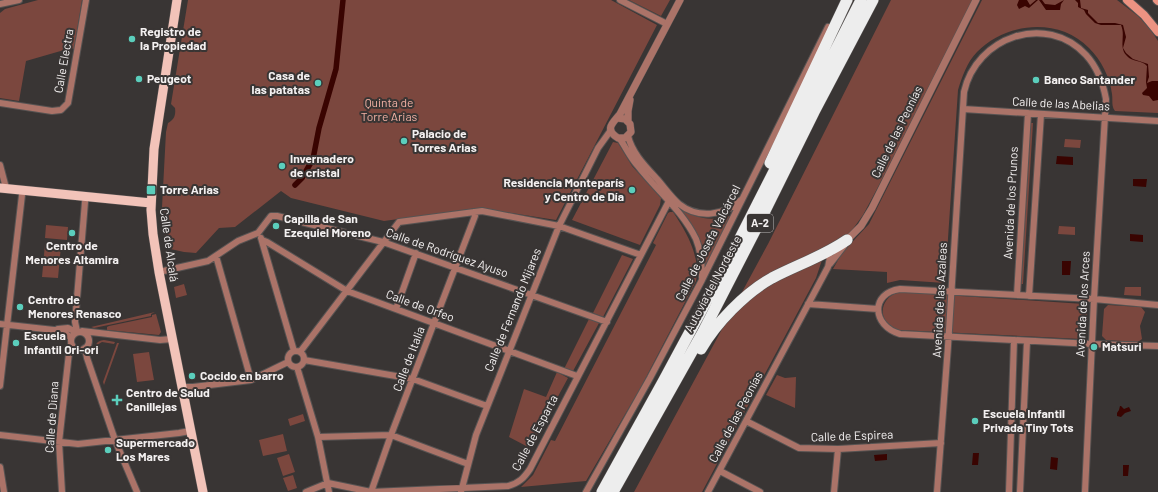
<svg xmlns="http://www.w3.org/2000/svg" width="1158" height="492" font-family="Barlow,sans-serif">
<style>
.green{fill:#7b473e}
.water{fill:#390401}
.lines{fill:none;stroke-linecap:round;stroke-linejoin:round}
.canal{stroke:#390401;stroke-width:5.5}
.minor-casing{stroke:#575352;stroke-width:8}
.tertiary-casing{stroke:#575352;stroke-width:8}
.secondary-casing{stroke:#575352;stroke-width:10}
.primary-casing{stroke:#575352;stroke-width:10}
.motorway-casing{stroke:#575352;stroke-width:12}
.minor{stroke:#ab7368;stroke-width:6}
.tertiary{stroke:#ab7368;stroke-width:7}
.secondary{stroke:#ec9382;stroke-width:8}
.primary{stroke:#f2c3b9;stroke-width:9}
.motorway{stroke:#ededed;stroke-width:11}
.poi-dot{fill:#5bcebc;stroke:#393534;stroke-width:1.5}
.labels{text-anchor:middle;stroke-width:4;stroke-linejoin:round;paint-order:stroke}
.shield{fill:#393534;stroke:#bcb9b8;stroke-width:1}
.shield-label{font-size:11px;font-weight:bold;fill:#f4f1f1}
.poi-label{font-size:12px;font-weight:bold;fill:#f4f1f1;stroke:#393534;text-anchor:start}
.street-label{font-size:12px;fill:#f4f1f1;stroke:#393534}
.park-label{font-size:12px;fill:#f3b1a4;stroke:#393534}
</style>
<rect width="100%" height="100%" fill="#393534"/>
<!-- green -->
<path class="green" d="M38 0H82L74 49 71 48 26 61 19 101 0 98V13L5 9Z
M188 0H611L657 25 556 220 478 208 384 221 291 198 281 191 235 227 219 228 196 253 184 252 166 248 162 207 166 132 168 123C174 120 176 115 175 108L171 104Z
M629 0H670L661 16Z
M891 0H973L877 189 863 215 850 233 823 257 816 278 702 492H634L768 244Z
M982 0H1117L1138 16 1150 29 1158 41V113L1115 111C1111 106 1113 100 1112 94 1110 77 1101 60 1089 48 1059 17 1006 22 977 52 967 62 962 77 958 90L945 283 900 280 887 283V272L833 269 842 253 869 224Z
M1030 123H1033L1023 284H1021Z
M1065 139 1081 140 1080 148 1064 147Z
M613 142 618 143 632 166 661 198 660 205 640 245 572 220Z
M677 207C698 219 710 222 733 215L705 267 702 248Z
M670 212H673C686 231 701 257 696 281L641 387 586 481 521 487 533 475 551 440 555 441 656 245 653 243 668 213Z
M46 225 68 227 67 240 45 238Z
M1059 226 1075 227V235L1058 234Z
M45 244 61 246 58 278 42 277Z
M622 255 633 259 603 317 593 313Z
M184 284 187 295 176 298 174 287Z
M1125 287H1141V296L1124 295Z
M899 292 1084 304 1087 309 1086 335 1082 339 898 330C877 323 878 298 899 292Z
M1108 305 1141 307 1145 312 1140 326 1142 339 1138 342 1106 340 1102 336 1104 309Z
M155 312 151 314V316L94 328 91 327Z
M156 314 161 332 159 335 107 330V327L109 326 152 317V315Z
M589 319 599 323 573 371 564 369Z
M104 340 115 342 114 344 102 342 97 345 96 354H94C95 346 95 341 104 340Z
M117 343H119L104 385 103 382Z
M149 352 154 380 137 382 133 354Z
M557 372 568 378 530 448 509 437 524 389 546 397Z
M777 375 785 378 796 377 795 408 766 395Z
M303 414 305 421 290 426 288 419Z
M283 434 287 451 263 456 259 440Z
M289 454 295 472 283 476 277 458Z
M293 475 297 488 288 491 283 478Z"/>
<!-- water -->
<path class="water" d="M1019 0H1027L1030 5 1036 0H1038L1029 8 1025 6 1019 9 1017 5Z
M1039 0H1042L1045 4 1055 5 1064 0 1061 4 1060 10H1046Z
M1075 0H1080L1081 8 1088 10V13L1098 23H1115L1123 25 1126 37 1123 48 1126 53 1133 59 1148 64 1149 77 1147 83 1152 81H1158V100L1153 101 1149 96 1143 95 1142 93 1147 88 1146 82 1147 66C1142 60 1132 62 1127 56 1118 47 1126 36 1121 25H1101L1095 23 1086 14 1084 10 1078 7V3Z
M1057 156 1073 157V165L1056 164Z
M1133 179H1147L1146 187 1133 186Z
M1130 234 1143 235V242L1130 241Z
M1062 261H1071L1070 275H1062Z
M1120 406H1121L1124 409 1129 407 1131 411 1125 413 1121 417 1117 416V413L1119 410Z
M973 453H979L978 465H972Z
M887 454V460L875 461 874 455Z
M1051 457 1058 458 1057 470 1050 469Z
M1123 465H1129L1128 476H1123Z"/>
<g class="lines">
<!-- canal -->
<path class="canal" d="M295 185 302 178 313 159 319 128 336 69 343 0"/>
<defs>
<path id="minor" d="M620 0 667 24
M0 4 19 0
M0 103 52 111 61 110 68 103 86 0
M963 109 1158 121
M628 136C632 153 645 166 657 179 664 187 671 197 679 204 698 219 724 216 741 200
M620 139C626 148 630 157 637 165 656 190 682 210 696 239 701 251 702 265 702 278
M0 165 6 188
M261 238 294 351
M262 240 267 242 347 291 577 376
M216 256 251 380
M830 264 844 246
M159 272 208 261 238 241 258 233 271 216H277L383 242 607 322
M1017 295 1028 113
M1029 296 1041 114
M808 304 878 309
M1158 305 1094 299 900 289C870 293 872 326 900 334L1092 344 1158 346
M396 309 416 253
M0 324 63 331 71 338
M58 329 68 328 76 332
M77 331 75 322 85 202
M82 331 160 340 172 339
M71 341a9 9 0 1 1 18 0a9 9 0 1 1-18 0Z
M85 348 87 358 115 440 137 492
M288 359a8 8 0 1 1 16 0a8 8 0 1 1-16 0Z
M300 352 399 222 482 211 559 226 641 255
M304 360 413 379 487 406
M297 367 318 437 329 492
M0 386 22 195
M182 387H193L251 380 288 362
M746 421 799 448 838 449 941 443
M0 435 78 444 179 433 190 431
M318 437 391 435 468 464
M0 467 4 492
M720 471 760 492
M62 492 59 442 69 353 71 344
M306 492 328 483 371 492 508 486C519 483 524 478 530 469L669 201
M371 492 391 435 475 216 474 212
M461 492 476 435 559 226 598 148 611 130
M586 492 650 378 702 280 828 27
M708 492 828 267 830 257 824 254
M834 492 838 449
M937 492 948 346 964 92C976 37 1046 12 1086 55 1098 68 1103 83 1106 99L1094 299 1085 492
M1009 492 1014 340
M1020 492 1027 341"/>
<path id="tertiary" d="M617 118 625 119 630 124 631 132 625 138H618C603 129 614 122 620 114L680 0
M628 121V111L630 100
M847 240 861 226 872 208 976 0"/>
<path id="secondary" d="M1127 0 1144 15 1158 32
M1157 0 1158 1"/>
<path id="primary" d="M177 0 154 149 151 210 153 234 159 272 203 492
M0 188 151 203"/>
<path id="motorway" d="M770 163 847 0
M701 349C716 323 745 293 772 278 797 265 824 256 847 240
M602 492 664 380 735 248 861 0
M613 492 703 332 757 227 814 112 873 0"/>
</defs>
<!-- minor casing -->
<use href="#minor" class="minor-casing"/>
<!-- tertiary casing -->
<use href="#tertiary" class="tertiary-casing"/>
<!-- secondary casing -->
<use href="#secondary" class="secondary-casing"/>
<!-- primary casing -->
<use href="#primary" class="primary-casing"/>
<!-- motorway casing -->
<use href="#motorway" class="motorway-casing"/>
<!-- minor -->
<use href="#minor" class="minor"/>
<!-- tertiary -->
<use href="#tertiary" class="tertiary"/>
<!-- secondary -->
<use href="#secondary" class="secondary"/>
<!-- primary -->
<use href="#primary" class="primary"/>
<!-- motorway -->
<use href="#motorway" class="motorway"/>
</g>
<!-- markers -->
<g class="poi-dot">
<circle cx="132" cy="39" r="4"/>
<circle cx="139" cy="79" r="4"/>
<circle cx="1036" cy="80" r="4"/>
<circle cx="318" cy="83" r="4"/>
<circle cx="404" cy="141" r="4"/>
<circle cx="282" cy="166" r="4"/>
<rect x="146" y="185" width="10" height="10" rx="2"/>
<circle cx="632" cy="190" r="4"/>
<circle cx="276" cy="226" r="4"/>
<circle cx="72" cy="233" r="4"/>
<circle cx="20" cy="307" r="4"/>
<circle cx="16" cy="343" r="4"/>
<circle cx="1094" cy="347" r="4"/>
<circle cx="192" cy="376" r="4"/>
<path d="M115 394h4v4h4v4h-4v4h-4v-4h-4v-4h4z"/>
<circle cx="975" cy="421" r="4"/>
<circle cx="108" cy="450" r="4"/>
</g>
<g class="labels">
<!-- shield labels -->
<rect class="shield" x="747" y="214" width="26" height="18" rx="3"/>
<g class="shield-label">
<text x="760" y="227">A-2</text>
</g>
<!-- poi labels -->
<g class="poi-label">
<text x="140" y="36">Registro de<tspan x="140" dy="14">la Propiedad</tspan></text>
<text x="310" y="80" text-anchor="end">Casa de<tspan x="310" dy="14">las patatas</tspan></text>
<text x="147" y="83">Peugeot</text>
<text x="1044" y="84">Banco Santander</text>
<text x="412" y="138">Palacio de<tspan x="412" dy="14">Torres Arias</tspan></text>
<text x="290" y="163">Invernadero<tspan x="290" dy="14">de cristal</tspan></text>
<text x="624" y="187" text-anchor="end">Residencia Monteparís<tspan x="624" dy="14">y Centro de Día</tspan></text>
<text x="160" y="194">Torre Arias</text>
<text x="284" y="223">Capilla de San<tspan x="284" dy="14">Ezequiel Moreno</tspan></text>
<text x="72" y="250" text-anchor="middle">Centro de<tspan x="72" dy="14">Menores Altamira</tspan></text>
<text x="28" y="304">Centro de<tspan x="28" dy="14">Menores Renasco</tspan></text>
<text x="24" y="340">Escuela<tspan x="24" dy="14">Infantil Ori-ori</tspan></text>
<text x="1102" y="351">Matsuri</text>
<text x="200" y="380">Cocido en barro</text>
<text x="126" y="397">Centro de Salud<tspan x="126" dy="14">Canillejas</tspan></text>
<text x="983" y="418">Escuela Infantil<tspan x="983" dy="14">Privada Tiny Tots</tspan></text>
<text x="116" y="447">Supermercado<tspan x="116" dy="14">Los Mares</tspan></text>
</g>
<!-- street labels -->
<g class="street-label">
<text transform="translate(64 61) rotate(-80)" y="4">Calle Electra</text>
<text transform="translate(1061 104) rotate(3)" y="4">Calle de las Abelias</text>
<text transform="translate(897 132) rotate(-64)" y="4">Calle de las Peonías</text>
<text transform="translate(1011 203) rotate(-87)" y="4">Avenida de los Prunos</text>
<text transform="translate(708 243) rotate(-63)" y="4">Calle de Josefa Valcárcel</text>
<text transform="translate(169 245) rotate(82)" y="4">Calle de Alcalá</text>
<text transform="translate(447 253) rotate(19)" y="4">Calle de Rodríguez Ayuso</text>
<text transform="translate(713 284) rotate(-62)" y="4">Autovía del Nordeste</text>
<text transform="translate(940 300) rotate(-87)" y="4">Avenida de las Azaleas</text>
<text transform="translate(1083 304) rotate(-87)" y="4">Avenida de los Arces</text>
<text transform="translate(420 306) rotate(20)" y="4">Calle de Orfeo</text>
<text transform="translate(513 310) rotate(-68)" y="4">Calle de Fernando Mijares</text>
<text transform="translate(409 359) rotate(-69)" y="4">Calle de Italia</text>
<text transform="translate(52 417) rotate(-86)" y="4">Calle de Diana</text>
<text transform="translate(736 417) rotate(-62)" y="4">Calle de las Peonías</text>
<text transform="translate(535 433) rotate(-62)" y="4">Calle de Esparta</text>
<text transform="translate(852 436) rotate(-2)" y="4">Calle de Espirea</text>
</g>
<!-- park labels -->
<g class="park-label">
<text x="389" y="107">Quinta de<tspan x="389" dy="14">Torre Arias</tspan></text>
</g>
</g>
</svg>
